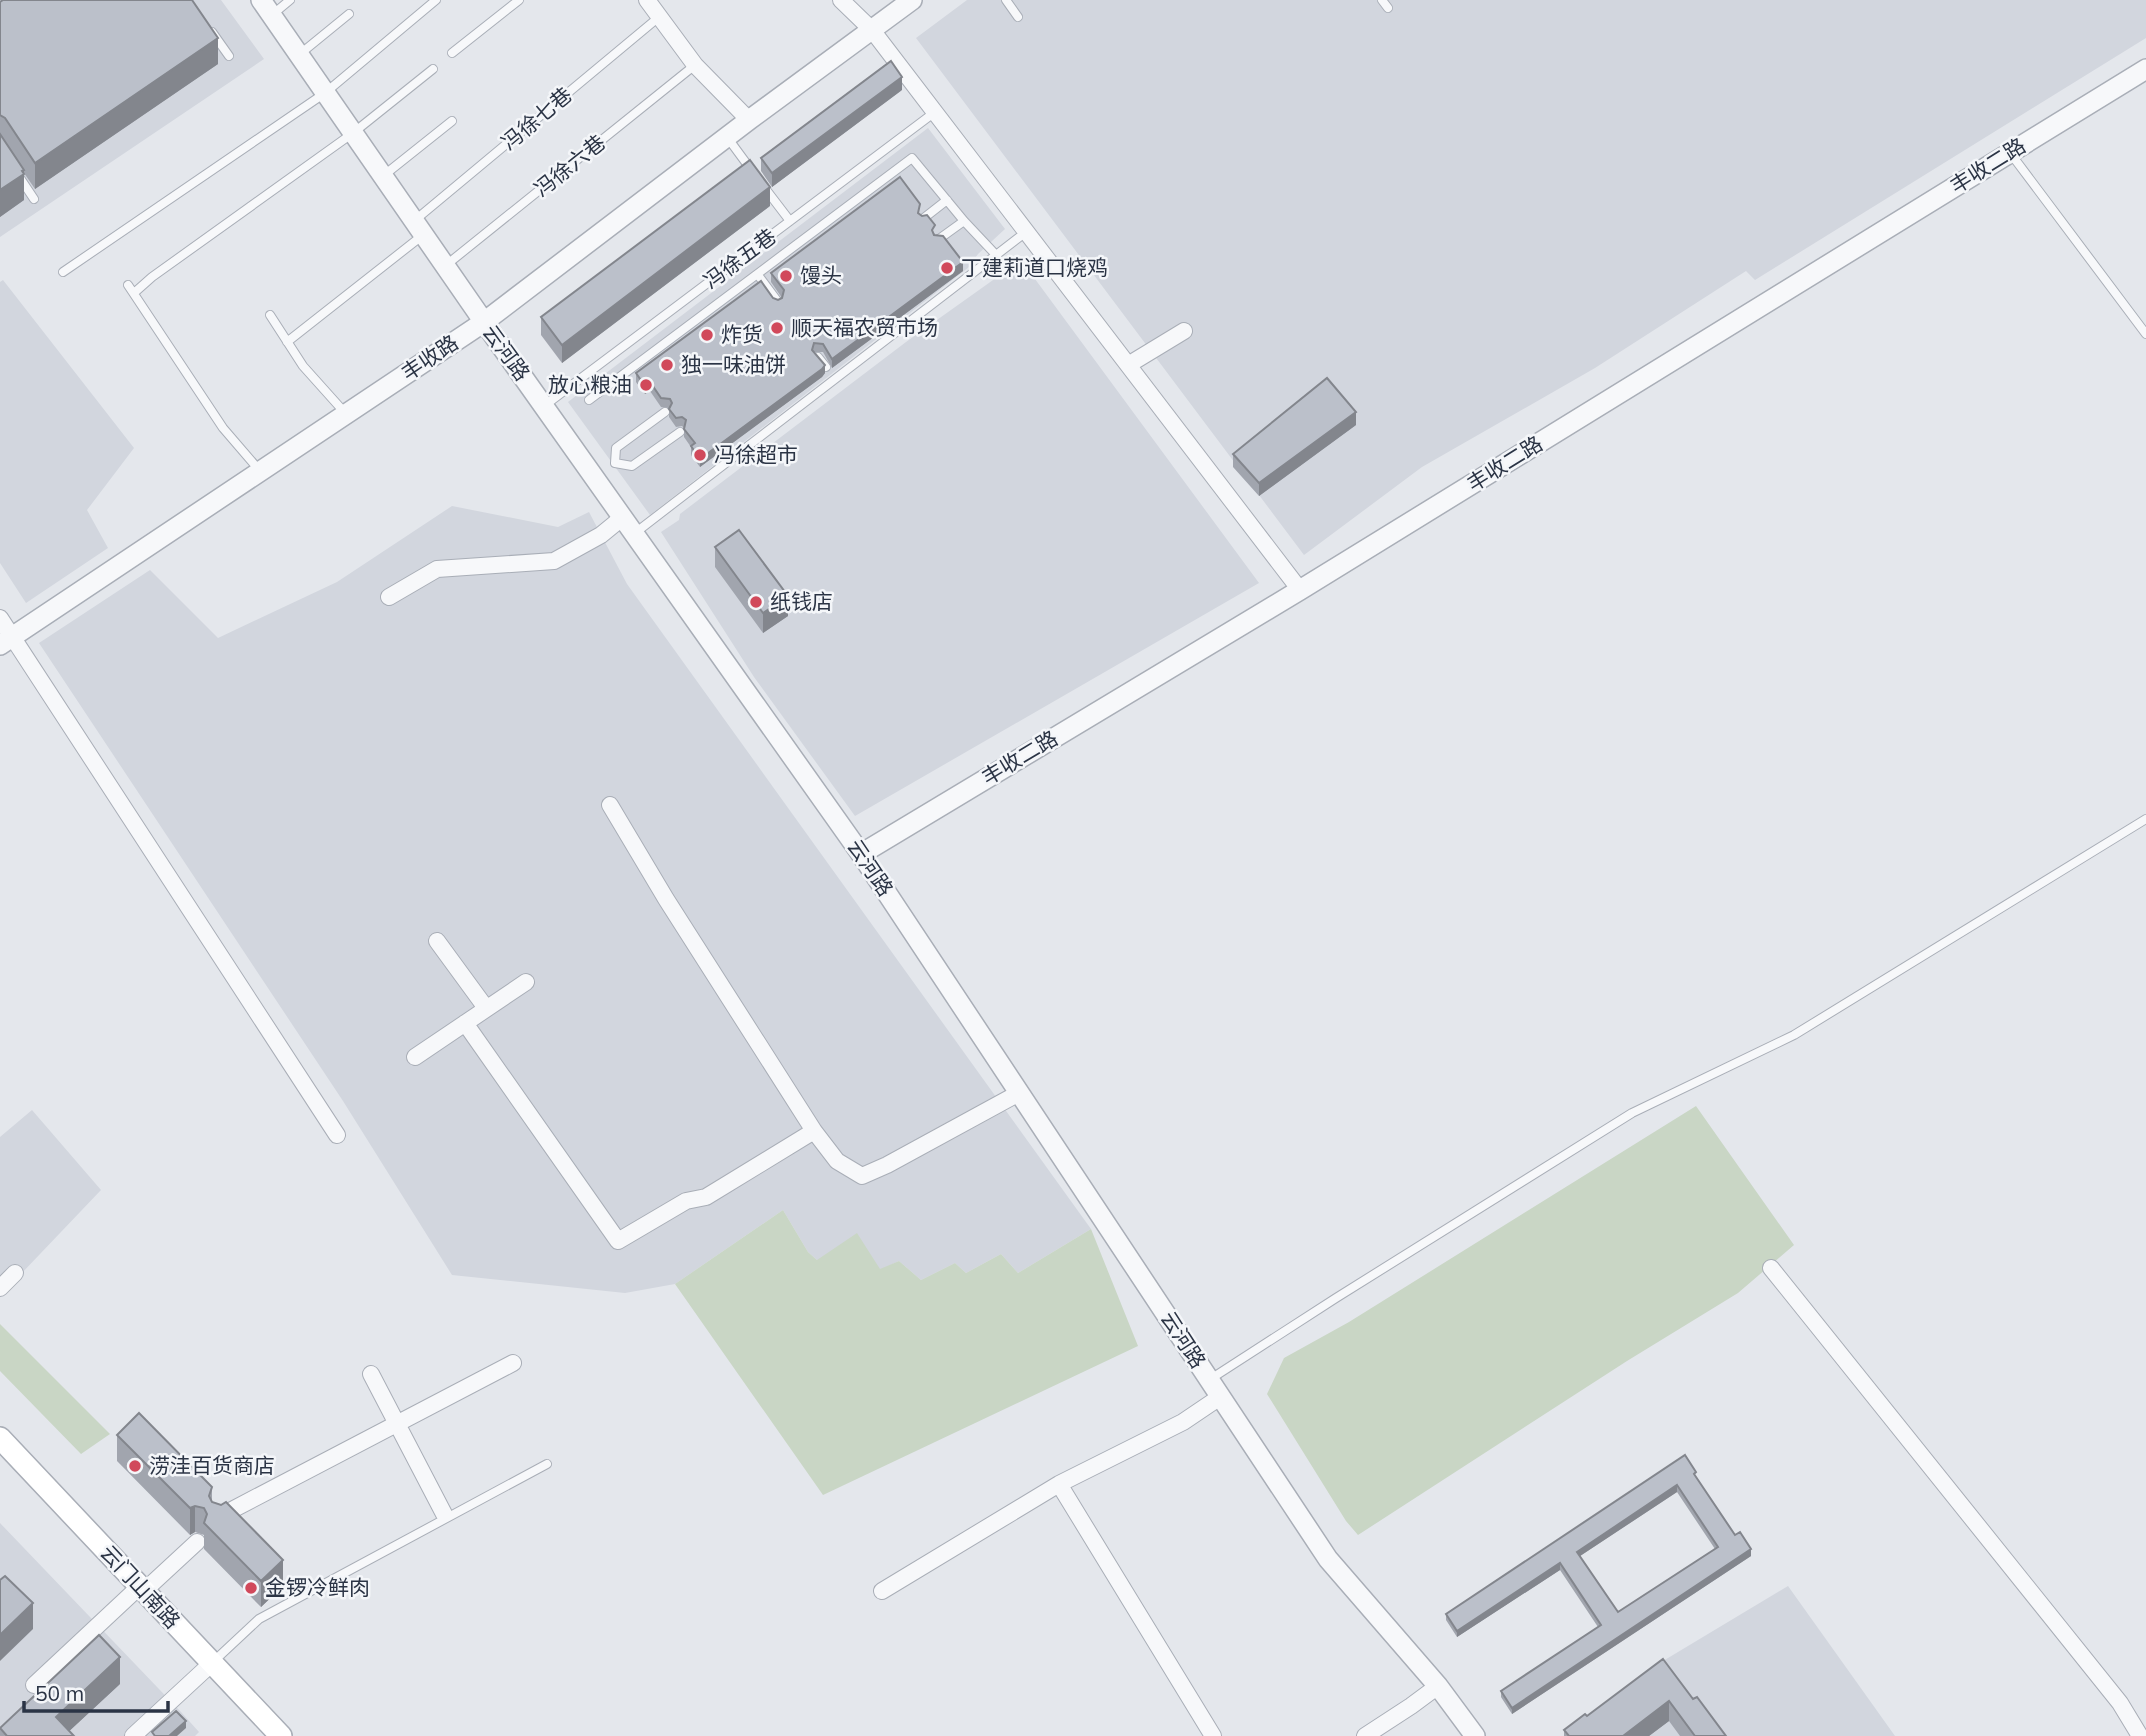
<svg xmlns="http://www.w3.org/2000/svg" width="2146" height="1736" font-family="Mulish,'Noto Sans SC',sans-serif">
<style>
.built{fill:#d2d6de}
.green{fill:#c9d6c5}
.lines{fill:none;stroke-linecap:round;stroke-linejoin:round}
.service-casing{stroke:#a9aeb7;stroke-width:10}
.minor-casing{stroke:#a9aeb7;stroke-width:18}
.tertiary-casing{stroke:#a9aeb7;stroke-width:22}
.secondary-casing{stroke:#a9aeb7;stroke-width:24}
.service{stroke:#f7f8fa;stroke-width:8}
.minor{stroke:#f7f8fa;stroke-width:16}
.tertiary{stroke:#f7f8fa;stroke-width:19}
.secondary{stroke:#fff;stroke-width:21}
.wall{fill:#a1a5ae;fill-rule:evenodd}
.shaded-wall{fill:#83868d}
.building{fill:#bbc0ca;stroke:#83868d;stroke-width:2;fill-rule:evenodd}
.poi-dot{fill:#d1495b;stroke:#f4f6f9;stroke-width:2.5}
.labels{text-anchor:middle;stroke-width:5;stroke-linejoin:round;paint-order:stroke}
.street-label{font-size:21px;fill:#2b3445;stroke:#f4f6f9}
.poi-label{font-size:21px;fill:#2b3445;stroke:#f4f6f9;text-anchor:start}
</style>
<rect width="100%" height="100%" fill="#e4e7ec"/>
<!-- built -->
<path class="built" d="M0 0H221L264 59 0 237Z
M967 0H2146V38L1755 280 1746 271 1595 368 1422 467 1304 555 916 38Z
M928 128 1005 229 978 254 969 267 650 515 568 402Z
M1021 260 1259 583 855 816 754 677 661 532 679 520 680 514 777 440 906 342Z
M3 280 134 448 87 510 108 548 26 603 0 563V282Z
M452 506 558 527 589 512 627 584 1091 1229 1018 1273 1001 1254 966 1273 955 1263 921 1280 899 1261 880 1270 817 1260 808 1252 783 1210 675 1284 625 1293 452 1275 343 1101 39 643 150 570 218 638 337 582Z
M32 1110 101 1190 0 1296V1137Z
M0 1523 181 1712 199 1732 195 1736H0Z
M1788 1586 1895 1736H1566L1663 1661Z"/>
<!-- green -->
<path class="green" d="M1696 1106 1794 1245 1738 1293 1627 1361 1358 1535 1346 1521 1267 1394 1284 1358 1349 1322Z
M783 1210 808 1252 817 1260 857 1233 880 1269 899 1261 921 1280 955 1263 966 1273 1001 1254 1018 1273 1091 1229 1138 1346 823 1495 675 1284Z
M0 1324 110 1434 81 1454 0 1371Z"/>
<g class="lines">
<defs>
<path id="service" d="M1006 0 1018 17
M1382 0 1388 8
M272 15 290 0
M212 32 229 56
M452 53 519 0
M300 54 349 14
M727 137 752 171
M2011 154 2146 334
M18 175 34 199
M383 176 452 121
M764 187 790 221
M924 218 947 200
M414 221 659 17
M939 239 964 221
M445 266 695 65
M63 272 325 93 436 0
M758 275 778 302
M128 285 223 428 260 471
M134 293 152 277 353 133 433 69
M270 315 303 366 346 414
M287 342 423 235
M818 357 826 367
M589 400 912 158 964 221 997 256
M544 406 935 112
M665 412 616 448 615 463 632 466 680 432
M635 533 1026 232
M1209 1380 1336 1298 1632 1113 1794 1035 2146 819
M214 1661 259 1619 547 1464"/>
<path id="minor" d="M647 0 695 65 749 120
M841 0 872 30 1300 590
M1128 365 1184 331
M389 597 437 569 554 561 601 535 623 517
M0 618 337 1135
M610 805 666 899 814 1131 837 1161 862 1176 887 1165 1019 1093
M437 941 486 1008
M465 1023 618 1241 686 1201 706 1197 814 1131
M415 1057 526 982
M1771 1268 2120 1703 2140 1736
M0 1288 15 1273
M371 1374 444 1514
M1059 1484 1213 1736
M219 1521 230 1511 513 1363
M144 1591 197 1542
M882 1591 1059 1484 1183 1422 1220 1397
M34 1685 140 1586
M133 1736 212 1663
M1365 1736 1411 1706 1438 1686"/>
<path id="tertiary" d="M261 0 484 322 861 854 1328 1559 1438 1686 1475 1736
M0 645 484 322 749 120 912 0
M861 854 1300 590 2146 69"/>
<path id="secondary" d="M0 1438 281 1736"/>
</defs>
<!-- service casing -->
<use href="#service" class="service-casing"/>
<!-- minor casing -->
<use href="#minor" class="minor-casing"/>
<!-- tertiary casing -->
<use href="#tertiary" class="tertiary-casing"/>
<!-- secondary casing -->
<use href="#secondary" class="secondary-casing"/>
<!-- service -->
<use href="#service" class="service"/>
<!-- minor -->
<use href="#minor" class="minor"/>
<!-- tertiary -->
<use href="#tertiary" class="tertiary"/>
<!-- secondary -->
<use href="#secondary" class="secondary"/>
</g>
<!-- wall -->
<path class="wall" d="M0 2 218 64 35 189 24 173V200L0 217Z
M902 90 772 187 761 171V158Z
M770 206 562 363 541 335V317Z
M920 214 935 234V235L963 271 832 368 823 352H814V353L825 373 822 377 700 467 691 455V447L684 437V428L682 426 676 427 669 417V408L661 407 650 391 645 394 636 382V373L773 298 778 300 782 298 771 282V273Z
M1356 425 1259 496 1233 467V454Z
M715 547 788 616 763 633 715 567Z
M117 1435 212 1487V1502L283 1586 261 1607 204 1549V1535L195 1532 190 1535 117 1461Z
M1685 1455 1696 1477 1735 1535 1751 1556 1512 1714 1501 1697V1691L1598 1627 1560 1570 1457 1637 1446 1620V1614ZM1677 1492 1715 1549 1618 1612 1580 1556Z
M1663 1659 1693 1699 1726 1736H1680L1669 1721 1649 1736H1564V1730L1587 1716Z
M120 1684 69 1731 74 1736H0V1728Z"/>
<!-- shaded-wall -->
<path class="shaded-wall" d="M218 38V64L35 189V163Z
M902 77V90L772 187V173Z
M24 170V200L0 217V190Z
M770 187V206L562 363V345Z
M963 262V271L832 368V359Z
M825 365V373L822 377 700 467V459Z
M650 382V391L645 394V386Z
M1356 412V425L1259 496V483Z
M788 596V616L763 633V613Z
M1677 1485V1492L1577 1558V1552Z
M195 1506V1532L190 1535V1508Z
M1751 1549V1556L1512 1714V1708Z
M283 1560V1586L261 1607V1581Z
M1560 1563V1570L1457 1637V1631Z
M33 1603V1629L0 1661V1635Z
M120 1657V1684L64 1736 56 1717Z
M1669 1701V1721L1649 1736H1623Z
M186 1721V1728L177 1736H169Z"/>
<!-- building -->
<path class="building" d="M3 0H192L218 38 35 163 5 118 0 115V2Z
M891 61 902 77 772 173 761 158Z
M0 134 24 170 22 171 24 174 0 190Z
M750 160 770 187 562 345 541 317Z
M900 177 920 204 918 213 922 216 927 215 935 225 932 230 934 235 943 236 963 262 832 359 823 344 814 343 812 350 825 365 822 369 700 459 691 446 695 443 684 429 686 420 682 417 676 418 669 409 672 403 670 399 661 398 650 382 645 386 636 373 761 281 773 298 778 300 782 298 784 290 771 273Z
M1327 378 1356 412 1259 483 1233 454Z
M739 530 788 596 763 613 715 547Z
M139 1413 212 1487 209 1496 212 1502 221 1505 226 1502 283 1560 261 1581 204 1523 207 1514 204 1508 195 1506 190 1508 117 1435Z
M1685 1455 1696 1472 1694 1474 1735 1535 1740 1532 1751 1549 1512 1708 1501 1691 1601 1625 1560 1563 1457 1631 1446 1614ZM1677 1485 1718 1547 1618 1612 1577 1552Z
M5 1576 33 1603 0 1635V1580Z
M99 1635 120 1657 56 1717 74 1736H7L0 1728Z
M1663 1659 1693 1699 1697 1697 1726 1736H1695L1669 1701 1623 1736H1569L1564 1730 1585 1714 1587 1716Z
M176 1711 186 1721 169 1736H155L152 1732Z"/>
<!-- markers -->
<g class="poi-dot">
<circle cx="947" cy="268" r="7"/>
<circle cx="786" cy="276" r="7"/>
<circle cx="777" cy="328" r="7"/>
<circle cx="707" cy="335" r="7"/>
<circle cx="667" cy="365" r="7"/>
<circle cx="646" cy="385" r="7"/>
<circle cx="700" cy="455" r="7"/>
<circle cx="756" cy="602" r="7"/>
<circle cx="135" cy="1466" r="7"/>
<circle cx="251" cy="1588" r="7"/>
</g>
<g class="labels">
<!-- street labels -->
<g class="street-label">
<text transform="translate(537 119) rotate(-40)" y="7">冯徐七巷</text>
<text transform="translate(570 166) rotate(-39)" y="7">冯徐六巷</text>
<text transform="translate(1988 166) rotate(-32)" y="7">丰收二路</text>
<text transform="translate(740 259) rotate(-37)" y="7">冯徐五巷</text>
<text transform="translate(506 353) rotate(54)" y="7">云河路</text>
<text transform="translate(430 358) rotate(-34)" y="7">丰收路</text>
<text transform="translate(1505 464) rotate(-32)" y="7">丰收二路</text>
<text transform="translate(1020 758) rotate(-31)" y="7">丰收二路</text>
<text transform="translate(870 868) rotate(56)" y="7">云河路</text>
<text transform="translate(1183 1340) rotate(57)" y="7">云河路</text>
<text transform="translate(140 1587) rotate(47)" y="7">云门山南路</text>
</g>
<!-- poi labels -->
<g class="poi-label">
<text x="961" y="275">丁建莉道口烧鸡</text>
<text x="800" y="283">馒头</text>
<text x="791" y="335">顺天福农贸市场</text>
<text x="721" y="342">炸货</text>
<text x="681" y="372">独一味油饼</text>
<text x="632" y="392" text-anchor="end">放心粮油</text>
<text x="714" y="462">冯徐超市</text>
<text x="770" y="609">纸钱店</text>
<text x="149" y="1473">涝洼百货商店</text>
<text x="265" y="1595">金锣冷鲜肉</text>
</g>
</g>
<!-- scale -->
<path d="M24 1701v10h144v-10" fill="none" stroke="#2b3445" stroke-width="3.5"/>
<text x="35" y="1701" font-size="21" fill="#2b3445" stroke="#f4f6f9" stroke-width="5" paint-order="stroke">50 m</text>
</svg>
